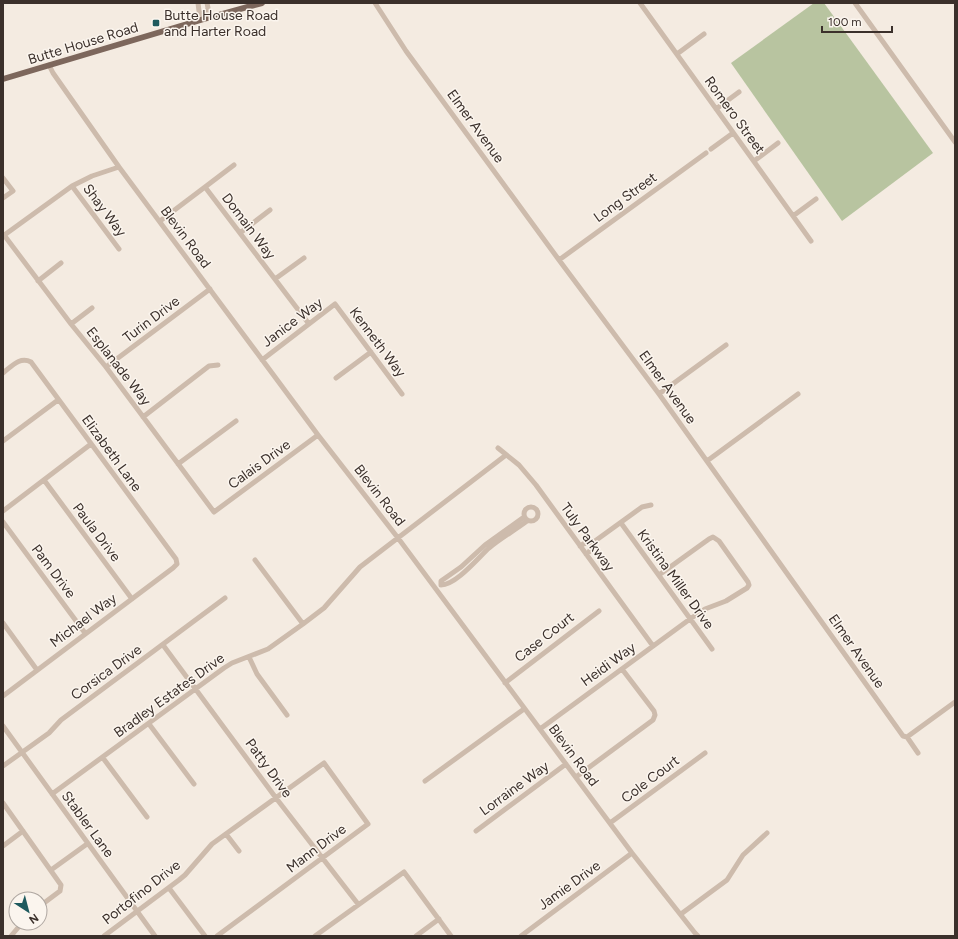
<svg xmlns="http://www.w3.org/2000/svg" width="958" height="939" font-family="Figtree,sans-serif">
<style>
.green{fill:#b8c4a0}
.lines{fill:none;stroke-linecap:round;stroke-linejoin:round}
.minor{stroke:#cdbbac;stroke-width:5}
.major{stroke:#7d675c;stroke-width:6}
.poi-dot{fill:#1f5a5e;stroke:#fbf5ee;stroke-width:1.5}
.labels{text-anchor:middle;stroke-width:3;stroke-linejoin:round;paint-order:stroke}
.poi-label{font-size:14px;fill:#3b302b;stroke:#fbf5ee;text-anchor:start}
.street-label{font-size:14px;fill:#3b302b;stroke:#fbf5ee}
</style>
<rect width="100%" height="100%" fill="#f4ebe1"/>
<!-- green -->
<path class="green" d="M814 3H824L933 153 842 221 731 63Z"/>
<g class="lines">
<!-- minor -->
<path class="minor" d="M198 3 199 11 204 19
M375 3 406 51 559 260 659 394 903 736 907 737 955 702
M640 3 811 241
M855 3 955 142
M204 19 208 8 207 3
M677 54 704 34
M49 65 53 73 119 167 318 435 398 538 632 853 695 933 698 936
M716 109 739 92
M711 149 733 133
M754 161 778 143
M3 178 13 191 3 198
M72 186 119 249
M205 187 234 165
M793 216 816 199
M160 221 205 187 309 324
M240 233 270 210
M4 235 71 324 106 367 214 512 318 435
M3 236 72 186 92 176 119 167
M559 260 706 153
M275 279 304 258
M38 281 61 263
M71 324 92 308
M262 360 335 304 402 394
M106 367 210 289
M3 373C12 366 20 356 31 362L176 559 177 564 173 568 3 696
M336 378 371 352
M659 394 726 345
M143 417 209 366 218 365
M3 441 58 400
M498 448 519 465 536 485 653 646
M707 461 798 394
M178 464 236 421
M44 480 132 599
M524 514a7 7 0 1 1 14 0a7 7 0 1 1-14 0Z
M3 511 91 444
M3 522 85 633
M621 523 712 649
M580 546 583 544 595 541
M586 554 589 552 595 541 642 507 651 505
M255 560 303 624
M441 585V581L461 567 485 545 524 517
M441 585C456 585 478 558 489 548 501 538 515 530 527 521
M3 623 37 670
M163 645 276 798 358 904
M249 657 257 674 287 715
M505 683 599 611
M149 724 194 784
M3 726 155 936
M540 729 690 619 705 609 726 601 747 588 749 585 748 582 719 541 713 537 709 539 659 575
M907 737 918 753
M103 758 147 817
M3 766 49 733 61 720 225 598
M576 777 653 720 655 715 654 711 622 669
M425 781 524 709
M52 794 224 668 232 663 268 649 303 624 324 608 360 567 506 455
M3 803 61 885 60 891 40 906
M610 823 705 753
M476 831 566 764
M226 834 239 851
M3 846 23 831
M51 870 87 844
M169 888 205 936
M681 914 727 880 743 855 767 833
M11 936 22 923
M104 936 179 880 185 875 212 844 324 763 368 824 217 936
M315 936 404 872 451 936
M416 936 439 919
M521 936 632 853"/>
<!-- major -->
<path class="major" d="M3 79 204 19 262 3"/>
</g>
<!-- markers -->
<rect class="poi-dot" x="152" y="19" width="8" height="8" rx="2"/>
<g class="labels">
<!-- poi labels -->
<g class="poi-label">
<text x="164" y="20">Butte House Road<tspan x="164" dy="16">and Harter Road</tspan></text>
</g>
<!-- street labels -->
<g class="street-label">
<text transform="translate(83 43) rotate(-17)" y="5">Butte House Road</text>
<text transform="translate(735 115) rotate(54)" y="5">Romero Street</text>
<text transform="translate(476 126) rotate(54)" y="5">Elmer Avenue</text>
<text transform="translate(625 197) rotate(-36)" y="5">Long Street</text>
<text transform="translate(105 210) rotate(53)" y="5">Shay Way</text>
<text transform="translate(249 226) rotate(53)" y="5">Domain Way</text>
<text transform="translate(186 237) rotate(53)" y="5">Blevin Road</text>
<text transform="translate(151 319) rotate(-37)" y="5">Turin Drive</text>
<text transform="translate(292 322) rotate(-37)" y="5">Janice Way</text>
<text transform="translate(378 342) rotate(53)" y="5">Kenneth Way</text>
<text transform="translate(119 366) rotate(52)" y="5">Esplanade Way</text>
<text transform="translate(668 387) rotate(54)" y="5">Elmer Avenue</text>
<text transform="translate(112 453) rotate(54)" y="5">Elizabeth Lane</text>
<text transform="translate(259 464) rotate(-36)" y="5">Calais Drive</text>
<text transform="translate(380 495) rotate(52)" y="5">Blevin Road</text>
<text transform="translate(97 532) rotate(53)" y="5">Paula Drive</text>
<text transform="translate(588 537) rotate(54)" y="5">Tuly Parkway</text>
<text transform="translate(54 571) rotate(53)" y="5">Pam Drive</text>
<text transform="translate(676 579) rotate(54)" y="5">Kristina Miller Drive</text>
<text transform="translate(83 620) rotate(-37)" y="5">Michael Way</text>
<text transform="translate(544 637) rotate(-38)" y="5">Case Court</text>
<text transform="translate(857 651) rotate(55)" y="5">Elmer Avenue</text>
<text transform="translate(608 664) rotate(-36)" y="5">Heidi Way</text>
<text transform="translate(106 672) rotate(-36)" y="5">Corsica Drive</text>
<text transform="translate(169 695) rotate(-36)" y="5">Bradley Estates Drive</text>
<text transform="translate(574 755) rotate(53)" y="5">Blevin Road</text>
<text transform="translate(269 768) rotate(54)" y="5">Patty Drive</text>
<text transform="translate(650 779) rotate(-37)" y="5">Cole Court</text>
<text transform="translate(514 788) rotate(-36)" y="5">Lorraine Way</text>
<text transform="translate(88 824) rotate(54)" y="5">Stabler Lane</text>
<text transform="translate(316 848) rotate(-37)" y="5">Mann Drive</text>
<text transform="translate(569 885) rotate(-36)" y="5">Jamie Drive</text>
<text transform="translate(141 892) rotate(-38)" y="5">Portofino Drive</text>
</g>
</g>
<!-- border -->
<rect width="958" height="939" fill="none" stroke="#3b302b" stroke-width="8"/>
<!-- north arrow -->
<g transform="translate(28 911) rotate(144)"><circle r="19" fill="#fbf5ee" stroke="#aea6a0"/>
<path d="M0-3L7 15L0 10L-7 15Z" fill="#1f5a5e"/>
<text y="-6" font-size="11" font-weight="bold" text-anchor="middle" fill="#3b302b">N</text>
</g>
<!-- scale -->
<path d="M822 26v6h70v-6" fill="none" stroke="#3b302b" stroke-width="2"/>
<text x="828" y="26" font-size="12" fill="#3b302b" stroke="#fbf5ee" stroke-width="3" paint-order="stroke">100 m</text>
</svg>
